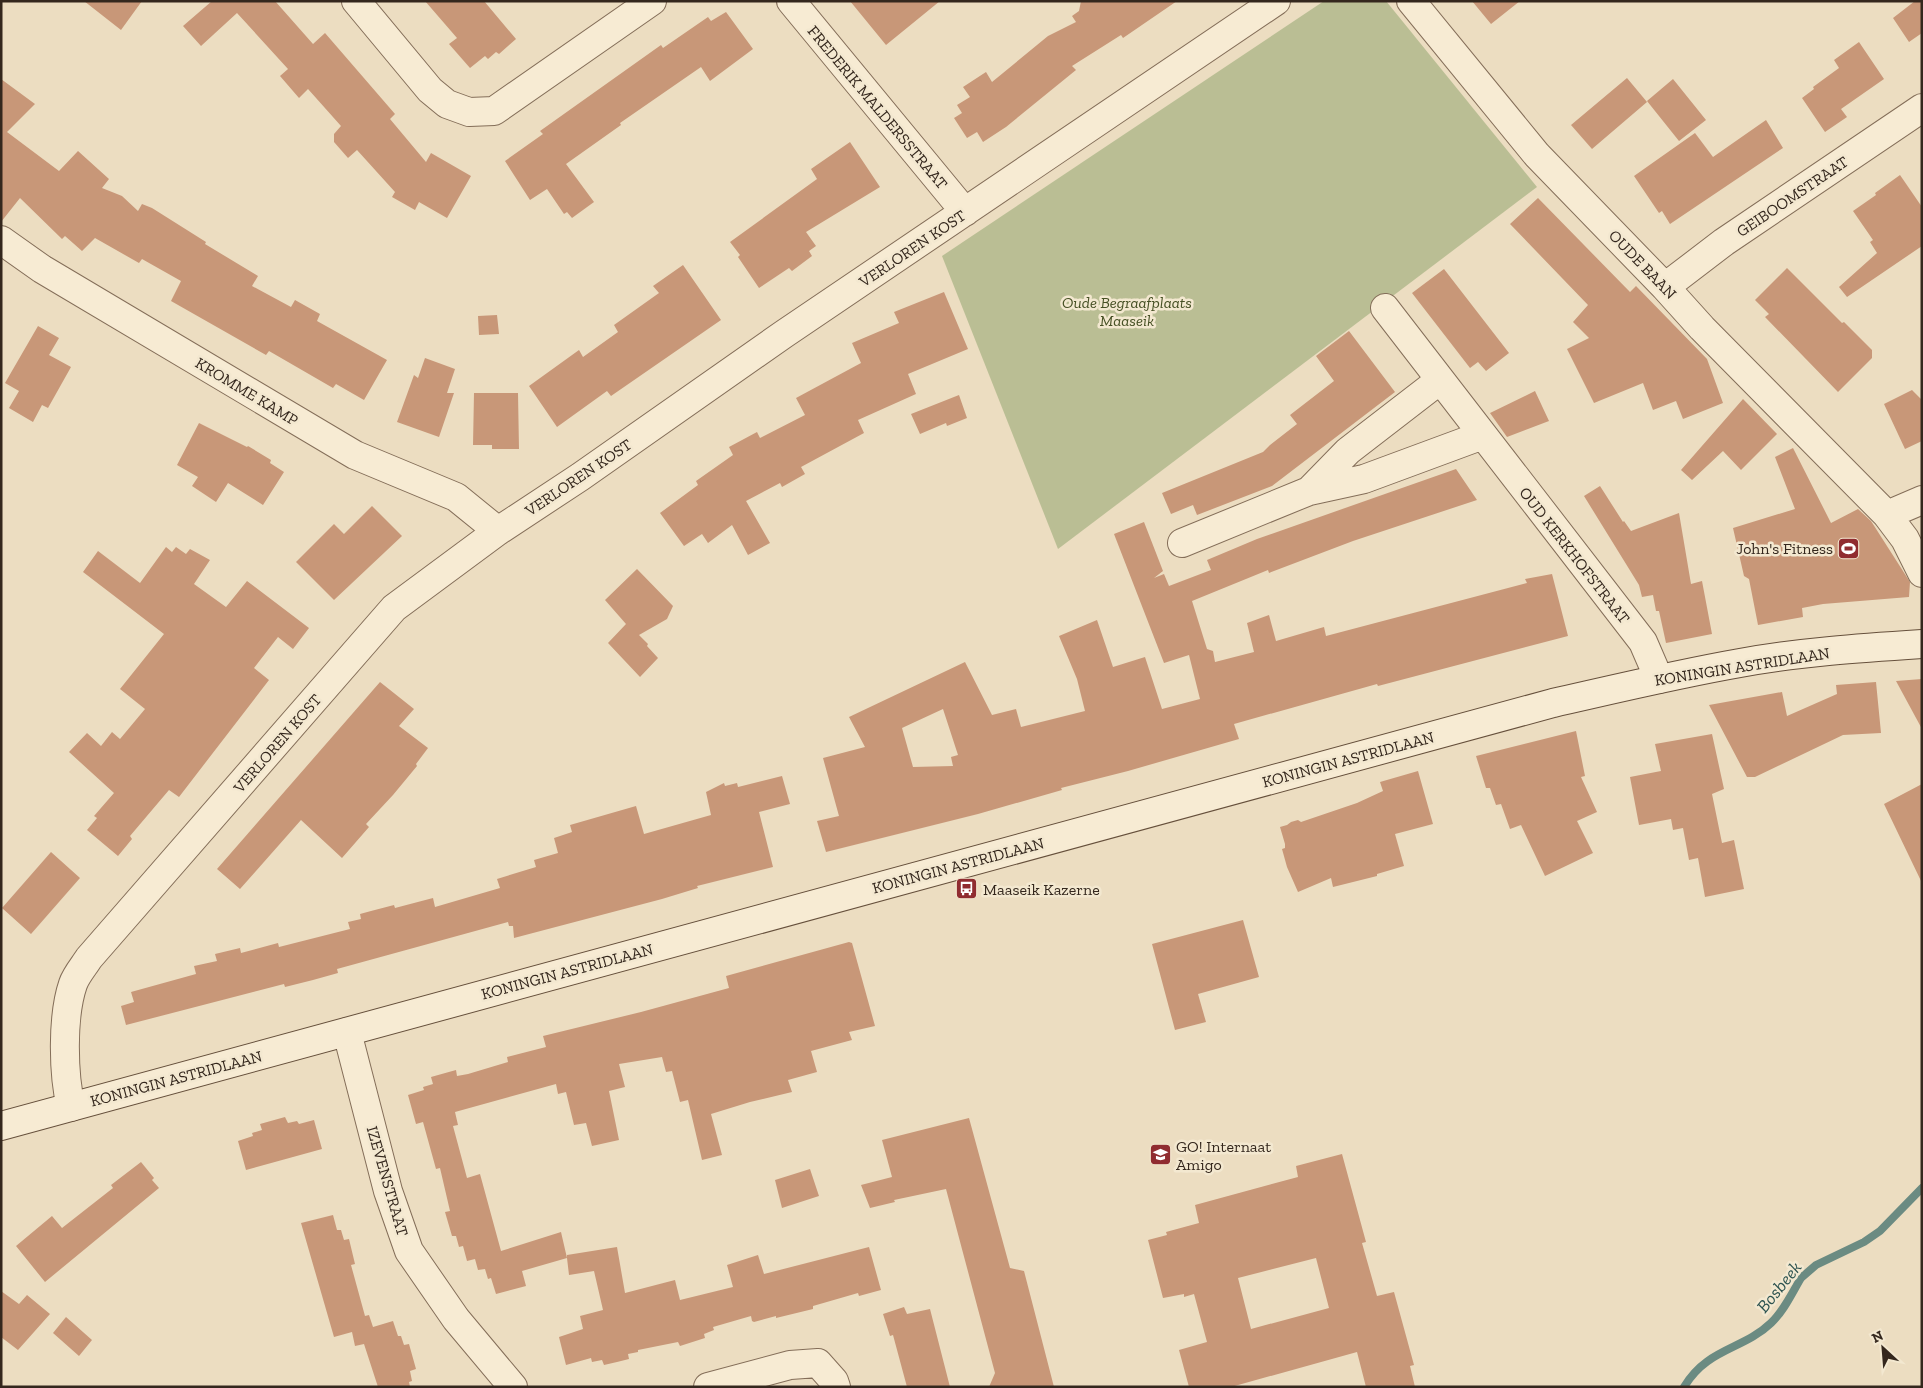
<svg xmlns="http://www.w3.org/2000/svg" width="1923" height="1388" font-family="'Zilla Slab',serif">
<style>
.cemetery{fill:#babe94}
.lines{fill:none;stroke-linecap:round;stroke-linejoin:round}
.stream{stroke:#6b8b82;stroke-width:8}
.building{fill:#c89778;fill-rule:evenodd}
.minor-casing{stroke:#846e59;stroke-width:30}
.secondary-casing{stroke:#66503c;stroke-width:30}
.minor{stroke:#f7ebd3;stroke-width:28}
.secondary{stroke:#f7ebd3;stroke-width:28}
.labels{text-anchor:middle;stroke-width:5;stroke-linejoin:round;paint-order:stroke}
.street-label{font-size:16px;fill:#34271d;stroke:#f3e8d0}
.park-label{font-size:16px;font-style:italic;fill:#465024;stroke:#f3e8d0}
.poi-label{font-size:16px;fill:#34271d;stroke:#f3e8d0;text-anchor:start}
.water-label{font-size:18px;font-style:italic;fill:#2d5350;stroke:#f3e8d0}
</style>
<rect width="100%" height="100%" fill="#ecddc1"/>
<!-- cemetery -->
<path class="cemetery" d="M1324 1H1386L1537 187 1058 549 942 256Z"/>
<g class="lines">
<!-- stream -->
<path class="stream" d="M1684 1387C1707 1348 1743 1350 1771 1323 1784 1311 1792 1293 1801 1278L1816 1265 1864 1242 1880 1231 1922 1188"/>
</g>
<!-- building -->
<path class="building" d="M84 1H142L121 30Z
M212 1H275L313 44 325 33 395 114 390 119 426 162 431 153 471 176 447 218 419 202 415 210 392 197 395 192 357 150 348 158 334 142V134L341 126 308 89 299 98 280 76 288 69 237 13 201 46 183 26Z
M425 1H484L516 39 499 54 496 52 488 59 485 56 470 68 449 44 457 38Z
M850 1H940L886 45Z
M1081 1H1177L1123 38 1121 35 1072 66 1076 70 1006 127 983 142 977 132 967 138 954 118 962 113 957 105 970 97 963 87 986 72 992 82 1048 36 1076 22 1072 16 1079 11Z
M1472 1H1520L1491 24Z
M1915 1H1922V33L1909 42 1893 18Z
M726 12 753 49 710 81 701 67 620 123 621 125 566 164 594 202 572 218 567 212 564 214 547 189 530 200 505 161 543 134 540 131 661 45 663 48 708 17 711 21Z
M1859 42 1884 79 1841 109 1847 117 1825 132 1802 98 1814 89 1813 87 1839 68 1834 60Z
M1627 78 1647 102 1592 149 1571 125Z
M1 79 35 104 7 132 59 171 78 151 109 179 102 188 122 196 138 211 142 204 152 208 206 242 205 244 258 276 252 286 291 307 295 300 320 314 317 321 387 360 364 400 336 384 333 388 269 351 266 355 171 301 181 281 142 259 139 263 95 238 82 251 65 236 62 239 20 198 1 222Z
M1673 79 1706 120 1679 141 1647 101Z
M1766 120 1783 148 1670 224 1662 211 1659 213 1634 176 1695 133 1713 157Z
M850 142 880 187 806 232 816 246 809 251 812 256 792 271 789 268 759 288 738 257 740 255 730 242 817 179 811 169Z
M1900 175 1922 207V246L1847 297 1839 287 1877 253 1870 242 1873 240 1853 211 1876 195 1875 193Z
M1538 198 1630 292 1636 286 1707 359 1723 403 1683 419 1676 401 1653 410 1643 383 1594 403 1567 349 1589 338 1573 322 1588 305 1510 224Z
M683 265 721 320 611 396 607 391 557 427 529 386 579 350 583 357 618 332 614 325 659 293 653 286Z
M1787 268 1842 323 1844 322 1872 350V358L1838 392 1765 317 1769 314 1755 300Z
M1444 269 1509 353 1486 371 1478 362 1470 368 1412 293Z
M944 292 968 349 908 374 916 394 858 420 864 433 801 467 805 474 782 487 780 483 746 501 770 543 748 555 732 525 708 543 702 534 684 546 660 513 698 485 696 481 733 455 729 447 757 432 760 438 805 415 796 398 861 363 852 343 899 323 894 312Z
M497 315 499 334 479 335 478 316Z
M38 326 59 338 49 355 71 367 48 408 42 405 33 422 9 408 19 391 5 383Z
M1349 331 1395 392 1272 486 1197 515 1193 505 1171 514 1162 493 1263 452 1270 445 1297 424 1290 415 1334 381 1316 356Z
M425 358 455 369 447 393H454L439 437 397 422 414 375 418 378Z
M1912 390 1922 400V441L1905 449 1884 404Z
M1535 391 1549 421 1507 437 1490 413Z
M474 393H518L519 449H492V445H473Z
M959 395 967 418 947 426 946 423 920 434 911 414Z
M1743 399 1777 434 1741 470 1723 451 1692 480 1681 470Z
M199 423 247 447 248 446 271 460 270 463 284 472 263 505 228 483 216 502 192 486 198 477 177 465Z
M1793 448 1831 523 1858 509 1871 521 1910 582 1909 597 1823 604 1802 608 1803 617 1758 625 1749 579 1744 576 1733 528 1795 509 1775 457Z
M1456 469 1477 500 1353 541 1269 573 1268 570 1192 601 1207 649 1213 651 1215 662 1254 652 1247 623 1269 615 1276 641 1324 627 1326 636 1527 583 1525 579 1552 574 1568 636 1378 686 1377 684 1234 724 1239 739 1128 771 1061 788 1062 790 978 814 826 852 817 821 839 816 823 758 865 747 849 717 965 662 992 715 1016 709 1021 727 1085 711 1077 679 1059 636 1097 620 1113 667 1145 657 1162 709 1200 699 1189 655 1164 663 1114 534 1144 522 1163 571 1154 578 1164 574 1169 586 1211 570 1207 560 1257 539ZM943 709 958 755 951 757 953 766 913 767 902 728Z
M1600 486 1623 522 1624 521 1631 531 1679 513 1691 584 1702 581 1712 634 1666 643 1659 611H1656L1653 595 1642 597 1639 585 1584 496Z
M372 506 402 536 334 600 296 562 334 524 344 534Z
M166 547 172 552 176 547 186 554 190 549 210 560 194 584 226 607 247 581 309 628 293 649 278 637 254 668 269 680 179 797 169 790 130 836 132 839 118 856 87 830 97 818 94 816 114 793 69 752 87 733 101 746 112 732 120 739 145 709 120 689 164 634 83 572 98 551 140 583Z
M637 569 673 606 667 619 639 635 648 644 647 646 658 658 640 677 608 643 626 624 605 600Z
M1922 679V729L1896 681Z
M380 682 414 709 399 726 428 748 416 764 417 766 393 795 366 824 369 827 342 858 301 820 240 889 217 869Z
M1876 682 1881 733 1843 735 1755 777H1747L1709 705 1782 692 1787 716 1837 694 1836 685Z
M1576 731 1585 776 1581 777 1597 812 1577 821 1593 853 1545 876 1521 825 1510 829 1501 804 1496 805 1490 788H1486L1476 756Z
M1712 734 1724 789 1712 794 1722 843 1734 840 1744 889 1705 897 1698 858 1689 860 1683 828 1673 830 1671 819 1639 825 1630 777 1661 771 1655 744Z
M1418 771 1433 824 1395 834 1404 866 1377 874V876L1333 887 1331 878 1298 892 1287 867 1282 849 1285 848V844L1280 827 1287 825 1291 822 1298 820 1301 822 1357 803 1383 791 1380 782Z
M782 776 790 804 759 812 773 867 697 886 698 888 662 899 514 938 513 926H509L508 922 337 969 338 973 313 980 285 987 284 984 126 1025 121 1006 134 1002 131 992 196 974 194 966 217 961 215 954 240 948 241 953 278 943 279 947 350 929 348 922 361 919 360 914 371 911 394 905 395 908 433 898 435 907 500 888 497 879 536 867 534 860 558 853 554 838 572 832 570 825 636 806 644 834 711 815 706 792 724 783 725 786 737 783 738 787Z
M1922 784V883L1884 804Z
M51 852 80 878 31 934 2 908Z
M1243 920 1259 977 1198 994 1206 1022 1175 1030 1152 944Z
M849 942 852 943 875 1026 849 1032 852 1040 811 1051 817 1072 788 1080 792 1092 750 1102 711 1114 722 1155 702 1160 688 1100 680 1102 672 1071 666 1072 662 1057 619 1064 625 1087 609 1091 619 1140 592 1146 586 1123 574 1125 566 1092 558 1094 556 1084 455 1112 458 1125 453 1126 467 1178 480 1174 501 1251 561 1232 567 1258V1255L617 1247 625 1293 675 1280 680 1300 733 1287 727 1265 758 1255 764 1274 869 1247 881 1290 859 1296 858 1293 813 1306V1309L776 1318V1316L754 1322 752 1321 751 1316 713 1327 714 1330 704 1334 705 1338 680 1346 678 1342 638 1350V1352L628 1354 629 1359 617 1362 604 1365 602 1360 592 1362 591 1358 566 1365 559 1337 583 1329 580 1316 603 1310 594 1271 569 1275 567 1258 522 1271 526 1286 496 1294 491 1278 488 1279 485 1269 478 1270 475 1259 467 1261 463 1246 459 1247 456 1236H452L445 1212 450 1211 440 1168 436 1169 423 1122 416 1124 408 1095 424 1090 423 1087 433 1084 431 1077 456 1070 457 1076 468 1074 508 1062 507 1057 546 1047 543 1036 641 1012 729 988 726 976Z
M285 1117 288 1123 297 1121 299 1124 314 1120 322 1149 246 1170 238 1141 253 1136 252 1133 262 1130 260 1124Z
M969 1118 1010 1268 1024 1271 1054 1387H989L995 1373 946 1189 894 1200 895 1202 870 1208 861 1185 892 1177 882 1140Z
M1342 1154 1366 1242 1362 1243 1377 1296 1394 1292 1414 1365 1410 1366 1415 1387H1366L1357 1352 1231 1387H1189L1179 1350 1207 1342 1194 1294 1184 1297V1294L1163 1298 1148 1240 1167 1235 1166 1232 1199 1223 1195 1205 1298 1177 1296 1166ZM1316 1258 1329 1308 1251 1329 1238 1278Z
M141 1162 154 1178 152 1180 159 1188 45 1282 16 1246 52 1216 62 1228 113 1188 111 1185Z
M810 1169 819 1196 782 1208 775 1180Z
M333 1215 337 1230H341L344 1240 349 1239 355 1264 351 1265 365 1316 369 1315 373 1327 393 1321 398 1336H401L404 1345 409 1344 416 1369 410 1371 412 1381 409 1382 410 1387H378L364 1344 355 1346 352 1332 334 1337 301 1223Z
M1 1291 19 1304 27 1295 50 1314 18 1350 1 1337Z
M904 1307 907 1314 930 1309 950 1387H907L893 1335 890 1336 883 1314Z
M66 1317 92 1340 79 1356 53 1333Z"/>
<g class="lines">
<defs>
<path id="minor" d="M356 1 430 90 447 104 469 112 494 111 652 1
M791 1 965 212
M1411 1 1537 155 1665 287 1702 328 1887 515 1905 539 1922 573
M1 240 42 269 355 455 456 497 498 531
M1665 287 1724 242 1922 108
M1385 308 1643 642 1659 679
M1309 491 1348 451 1440 380
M1887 515 1922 500
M1182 543 1309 491 1364 479 1483 435
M347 1032 388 1191 409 1251 456 1319 513 1387
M71 1107C63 1074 62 1016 73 984 76 975 84 966 89 958L394 608 498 531 580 477 784 334 1276 1
M708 1387 790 1365 818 1363 834 1381 836 1387"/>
<path id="secondary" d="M1 1126 1553 703C1615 689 1677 674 1740 663 1800 652 1861 648 1922 644"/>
</defs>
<!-- minor casing -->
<use href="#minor" class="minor-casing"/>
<!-- secondary casing -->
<use href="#secondary" class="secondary-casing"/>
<!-- minor -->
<use href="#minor" class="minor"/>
<!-- secondary -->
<use href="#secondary" class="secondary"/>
</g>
<!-- icons -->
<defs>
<symbol id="stadium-square" viewBox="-11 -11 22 22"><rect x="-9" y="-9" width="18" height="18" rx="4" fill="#902c30" stroke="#f3e8d0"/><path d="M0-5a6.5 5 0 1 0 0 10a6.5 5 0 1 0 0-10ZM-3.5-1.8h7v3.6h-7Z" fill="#fff"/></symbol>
<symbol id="bus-square" viewBox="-11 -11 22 22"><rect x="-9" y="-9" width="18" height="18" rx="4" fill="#902c30" stroke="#f3e8d0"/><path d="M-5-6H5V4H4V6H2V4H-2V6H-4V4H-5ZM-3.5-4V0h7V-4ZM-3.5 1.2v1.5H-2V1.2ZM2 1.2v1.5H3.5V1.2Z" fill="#fff"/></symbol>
<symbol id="school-square" viewBox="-11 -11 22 22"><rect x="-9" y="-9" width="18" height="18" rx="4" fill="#902c30" stroke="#f3e8d0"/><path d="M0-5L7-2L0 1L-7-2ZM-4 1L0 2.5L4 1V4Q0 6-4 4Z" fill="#fff"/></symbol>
</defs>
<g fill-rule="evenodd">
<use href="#stadium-square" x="1836" y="536" width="25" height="25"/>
<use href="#bus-square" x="954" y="876" width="25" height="25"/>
<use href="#school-square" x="1148" y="1142" width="25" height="25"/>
</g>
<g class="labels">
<!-- street labels -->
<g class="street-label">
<text transform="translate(878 107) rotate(50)" y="6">FREDERIK MALDERSSTRAAT</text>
<text transform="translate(1792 196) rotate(-34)" y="6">GEIBOOMSTRAAT</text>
<text transform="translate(912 248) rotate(-34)" y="6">VERLOREN KOST</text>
<text transform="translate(1643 264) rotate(46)" y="6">OUDE BAAN</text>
<text transform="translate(247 391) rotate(31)" y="6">KROMME KAMP</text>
<text transform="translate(578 477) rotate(-34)" y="6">VERLOREN KOST</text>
<text transform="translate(1575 555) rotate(52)" y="6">OUD KERKHOFSTRAAT</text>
<text transform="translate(1742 666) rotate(-9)" y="6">KONINGIN ASTRIDLAAN</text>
<text transform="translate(277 743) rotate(-49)" y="6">VERLOREN KOST</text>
<text transform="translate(1348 759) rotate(-15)" y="6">KONINGIN ASTRIDLAAN</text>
<text transform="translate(958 865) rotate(-15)" y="6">KONINGIN ASTRIDLAAN</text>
<text transform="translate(567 971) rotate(-15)" y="6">KONINGIN ASTRIDLAAN</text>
<text transform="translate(176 1078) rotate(-15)" y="6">KONINGIN ASTRIDLAAN</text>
<text transform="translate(388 1181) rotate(74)" y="6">IZEVENSTRAAT</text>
</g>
<!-- park labels -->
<g class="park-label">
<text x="1127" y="308">Oude Begraafplaats<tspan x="1127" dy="18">Maaseik</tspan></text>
</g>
<!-- poi labels -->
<g class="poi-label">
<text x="1833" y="554" text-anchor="end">John's Fitness</text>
<text x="983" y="895">Maaseik Kazerne</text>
<text x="1176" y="1152">GO! Internaat<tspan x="1176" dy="18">Amigo</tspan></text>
</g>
<!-- water labels -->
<g class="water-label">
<text transform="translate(1779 1287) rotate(-51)" y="6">Bosbeek</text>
</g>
</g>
<!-- border -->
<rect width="1923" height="1388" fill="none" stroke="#34271d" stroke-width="5"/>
<!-- north arrow -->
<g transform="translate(1883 1348) rotate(334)" stroke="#f3e8d0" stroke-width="4" paint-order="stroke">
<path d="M0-4L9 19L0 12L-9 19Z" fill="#34271d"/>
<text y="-8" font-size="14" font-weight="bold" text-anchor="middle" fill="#34271d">N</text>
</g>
</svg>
